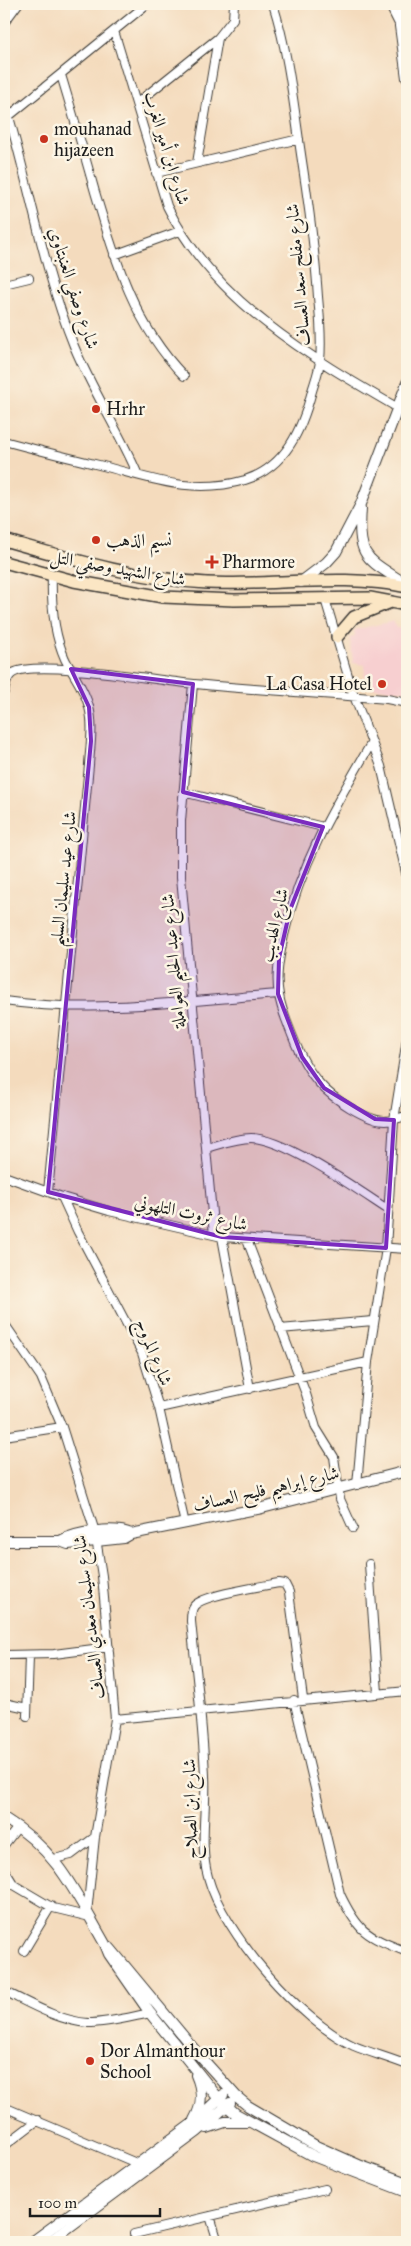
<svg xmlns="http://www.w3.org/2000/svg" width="411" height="2246" font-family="'IM FELL Great Primer',Amiri,serif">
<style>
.built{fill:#f7cfd0}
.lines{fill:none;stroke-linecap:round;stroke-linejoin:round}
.minor-casing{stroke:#3c3934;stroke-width:10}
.tertiary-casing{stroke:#3c3934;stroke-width:12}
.secondary-casing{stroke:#3c3934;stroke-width:14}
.minor{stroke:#fff;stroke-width:8}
.tertiary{stroke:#fff;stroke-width:10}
.secondary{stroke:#fbe6c4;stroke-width:11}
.marked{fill:#7b2cbf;fill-opacity:0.2;stroke:#7b2cbf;stroke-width:4;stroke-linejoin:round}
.poi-dot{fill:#c8321e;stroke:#fcf5e5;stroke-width:2}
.labels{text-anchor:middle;stroke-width:5;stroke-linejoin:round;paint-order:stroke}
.poi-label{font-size:18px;fill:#1c1c1c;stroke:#fcf5e5;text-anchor:start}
.street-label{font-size:18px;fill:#1c1c1c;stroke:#fcf5e5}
</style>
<rect width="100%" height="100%" fill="#fcf5e5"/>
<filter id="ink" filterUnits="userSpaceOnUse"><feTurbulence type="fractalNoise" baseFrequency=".02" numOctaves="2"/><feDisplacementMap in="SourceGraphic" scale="10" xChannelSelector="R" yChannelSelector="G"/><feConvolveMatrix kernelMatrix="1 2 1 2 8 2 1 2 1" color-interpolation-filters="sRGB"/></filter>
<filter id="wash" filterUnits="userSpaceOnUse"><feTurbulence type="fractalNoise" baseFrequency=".0096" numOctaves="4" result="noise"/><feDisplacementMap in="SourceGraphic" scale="20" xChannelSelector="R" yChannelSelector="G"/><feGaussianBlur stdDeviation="1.12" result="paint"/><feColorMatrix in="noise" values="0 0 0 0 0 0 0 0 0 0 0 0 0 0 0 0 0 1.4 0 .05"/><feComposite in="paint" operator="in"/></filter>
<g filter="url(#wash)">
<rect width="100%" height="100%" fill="#f4dbbd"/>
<!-- built -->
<path class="built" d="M394 621 396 628 407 627V691L364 687 365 665 353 663 350 638 355 637 354 630Z"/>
</g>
<g filter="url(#ink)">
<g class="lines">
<defs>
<path id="minor" d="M389 4 400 26
M4 23 18 4
M114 31 167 206C213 301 310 357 398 408
M61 75C73 114 84 153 95 192 115 259 134 325 184 376
M4 100C29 181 42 267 74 346 92 390 119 431 138 475
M137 103 218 38 233 19 234 4
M9 116 147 4
M197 163 218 38
M156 173 299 139
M114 255 180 231
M4 284 29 278
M4 441C37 450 70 458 103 466 153 479 193 495 245 480 286 467 302 429 312 391 315 381 319 371 320 361 322 340 320 317 318 297 315 251 309 206 302 161 294 108 289 54 273 4
M325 599 354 696 381 766 407 877
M193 684 181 821V877L214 1235
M4 692C6 685 6 677 13 673 37 659 161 681 194 684 258 690 323 694 387 699L407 703
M372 742C334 807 301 862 284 935 280 955 275 975 279 995 281 1009 287 1022 292 1035 299 1053 307 1070 320 1084 332 1098 367 1121 385 1121 393 1121 400 1117 407 1116
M183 792 323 827
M4 1001C95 1014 187 1001 278 994
M206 1148C221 1144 236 1138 251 1138 284 1138 358 1190 387 1209
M4 1176 62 1197 109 1211 222 1237 407 1249
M48 1192 89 765C90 747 94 726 89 707 85 689 73 675 65 659 53 632 51 604 52 575
M62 1197 78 1232 142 1353 159 1408 185 1524
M222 1237 250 1389
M247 1240 306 1394 316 1428 334 1457 340 1499 353 1528
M4 1323 41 1377 62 1427 95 1532 102 1576 115 1719 95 1837 87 1913
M280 1329 373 1321
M159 1408 368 1362
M4 1436 62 1427
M357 1485 368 1362 386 1248 394 1120 407 1039
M369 1564 378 1693
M4 1655 54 1654 109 1647
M303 1699 289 1592 285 1584 279 1583C263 1586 202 1595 194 1606 191 1610 191 1616 191 1621 196 1673 203 1724 205 1776 207 1809 199 1845 208 1877 223 1933 301 2022 354 2046 371 2053 390 2058 407 2065
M294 1700 340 1894C359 1934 367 1936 407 1952
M4 1703 27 1708
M27 1716 29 1656
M115 1719 407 1691
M4 1845 18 1827
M54 1859 71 1855 95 1837
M4 1869 14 1885 53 1908 90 1917
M24 1951 51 1906
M4 1991C29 2003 59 2021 88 2023 108 2023 130 2017 150 2013
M4 2107 141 2165
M4 2146 38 2120
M210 2216 218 2242
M134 2234 325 2189"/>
<path id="tertiary" d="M402 4 400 26 407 78
M361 508C357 560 367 558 407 585
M301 582 326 563 336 552 361 504 407 383
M4 1541H60L68 1544 124 1538 131 1534 262 1508 407 1471
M60 1541C75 1532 115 1526 131 1534
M4 1818C58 1851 75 1892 105 1944L109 1954 150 2013 219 2099 236 2114 313 2156 407 2192
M110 1948 198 2054 236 2096 248 2106 316 2146 361 2166 407 2183
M194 2120C203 2105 203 2091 196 2075
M207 2128 225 2122H247
M32 2242 192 2124 223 2095
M49 2242 197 2132 230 2103"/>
<path id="secondary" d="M4 540C71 559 136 579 207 583 272 586 345 573 407 587
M4 562 74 581 163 597 234 600 370 598 407 605
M337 637 354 617 391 602"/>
</defs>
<!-- minor casing -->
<use href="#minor" class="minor-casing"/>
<!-- tertiary casing -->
<use href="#tertiary" class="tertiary-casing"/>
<!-- secondary casing -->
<use href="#secondary" class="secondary-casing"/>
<!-- minor -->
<use href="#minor" class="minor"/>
<!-- tertiary -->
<use href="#tertiary" class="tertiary"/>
<!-- secondary -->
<use href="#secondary" class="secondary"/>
</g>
</g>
<!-- marked area -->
<path class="marked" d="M71 669 193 684 183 792 323 827 290 910 279 958 278 994 302 1057 324 1088 375 1119 394 1120 386 1248 222 1237 48 1192 91 741 89 707Z"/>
<!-- markers -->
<g class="poi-dot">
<circle cx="44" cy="139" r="5"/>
<circle cx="96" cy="409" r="5"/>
<circle cx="96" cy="540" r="5"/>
<path d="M209.5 554.5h5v5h5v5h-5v5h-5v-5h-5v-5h5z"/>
<circle cx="382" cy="684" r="5"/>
<circle cx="90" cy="2061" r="5"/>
</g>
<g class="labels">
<!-- poi labels -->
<g class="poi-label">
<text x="54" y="135">mouhanad<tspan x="54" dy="21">hijazeen</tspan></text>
<text x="106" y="415">Hrhr</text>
<text x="106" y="546">نسيم الذهب</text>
<text x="222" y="568">Pharmore</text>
<text x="372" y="690" text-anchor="end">La Casa Hotel</text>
<text x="100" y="2057">Dor Almanthour<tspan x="100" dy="21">School</tspan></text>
</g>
<!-- street labels -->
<g class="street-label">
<text transform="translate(167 148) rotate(73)" y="6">شارع ابن أمير الغرب</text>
<text transform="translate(298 275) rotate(-95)" y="6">شارع مفلح سعد العساف</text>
<text transform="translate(74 288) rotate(72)" y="6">شارع وصفي العنبتاوي</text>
<text transform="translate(118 568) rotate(10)" y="6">شارع الشهيد وصفي التل</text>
<text transform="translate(63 879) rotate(-84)" y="6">شارع عيد سليمان السليم</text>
<text transform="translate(274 925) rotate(-77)" y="6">شارع الهديب</text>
<text transform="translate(173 961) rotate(-95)" y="6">شارع عبد الحليم العواملة</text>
<text transform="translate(191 1213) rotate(12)" y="6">شارع ثروت التلهوني</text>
<text transform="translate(154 1352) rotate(68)" y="6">شارع المروج</text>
<text transform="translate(266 1489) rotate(-13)" y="6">شارع إبراهيم فليح العساف</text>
<text transform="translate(89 1617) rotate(-97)" y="6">شارع سليمان معدي العساف</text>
<text transform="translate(190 1809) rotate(-91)" y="6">شارع ابن الصلاح</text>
</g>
</g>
<!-- margin -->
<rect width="411" height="2246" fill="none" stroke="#fcf5e5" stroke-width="20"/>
<!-- scale -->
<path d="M30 2208v8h130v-8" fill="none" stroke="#1c1c1c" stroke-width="2.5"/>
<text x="38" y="2208" font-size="15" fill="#1c1c1c" stroke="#fcf5e5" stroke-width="4" paint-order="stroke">100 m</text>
</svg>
